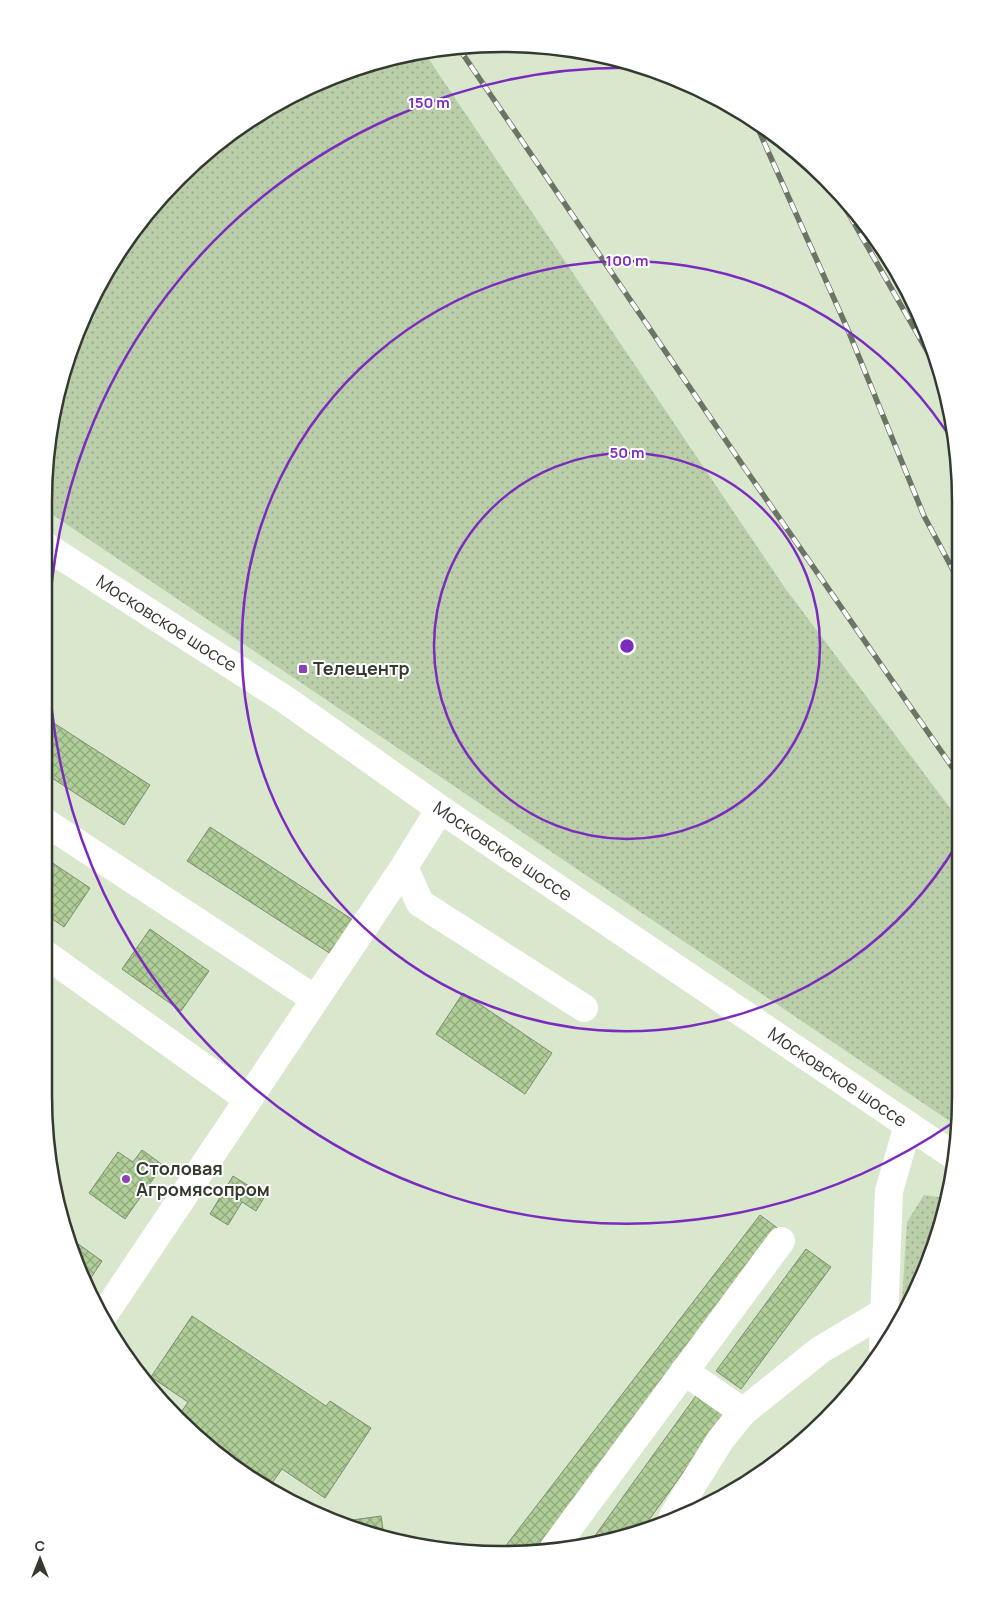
<svg xmlns="http://www.w3.org/2000/svg" width="1005" height="1599" font-family="Manrope,sans-serif">
<style>
.grass{fill:url(#grass-dots)}
.building{fill:url(#building-cross-hatch);stroke:#7e8c72}
.lines{fill:none;stroke-linecap:round;stroke-linejoin:round}
.minor{stroke:#fff;stroke-width:28}
.major{stroke:#fff;stroke-width:28}
.rail-casing{stroke:#6b7465;stroke-width:5.5}
.rail{stroke:#fff;stroke-width:4;stroke-dasharray:11;stroke-linecap:butt}
.ring{fill:none;stroke:#7b2cbf;stroke-width:2.5}
.poi-dot{fill:#8c42b4;stroke:#fff;stroke-width:2}
.labels{text-anchor:middle;stroke-width:4;stroke-linejoin:round;paint-order:stroke}
.street-label{font-size:18px;fill:#343a30;stroke:#fff}
.poi-label{font-size:18px;font-weight:bold;fill:#343a30;stroke:#fff;text-anchor:start}
.rim{fill:none;stroke:#343a30;stroke-width:2.5}
.centre{fill:#7b2cbf;stroke:#fff;stroke-width:2.5}
.ring-label{font-size:15px;text-anchor:middle;font-weight:bold;fill:#7b2cbf;stroke:#fff;stroke-width:4;stroke-linejoin:round;paint-order:stroke}
</style>
<defs>
<pattern id="grass-dots" width="8" height="8" patternUnits="userSpaceOnUse" patternTransform="scale(1.25)"><rect width="8" height="8" fill="#baceaa"/><path d="M2 2h.1M6 6h.1" fill="none" stroke="#98a88b" stroke-width="1.8" stroke-linecap="round"/></pattern>
<pattern id="building-cross-hatch" width="8" height="8" patternUnits="userSpaceOnUse" patternTransform="scale(1.25)"><rect width="8" height="8" fill="#b0ce98"/><path d="M0 0l8 8M0 8l8-8" fill="none" stroke="#90a87c"/></pattern>
</defs>
<rect width="100%" height="100%" fill="#d9e8cd"/>
<!-- grass -->
<path class="grass" d="M424 52 785 588 959 820 957 1126 47 511 48 443 79 327 139 223 200 157 273 105 355 68Z
M924 1195 946 1198 926 1272 901 1317 907 1222Z"/>
<!-- building -->
<path class="building" d="M46 718 150 785 124 825 46 774Z
M210 827 353 920 331 954 187 861Z
M45 858 90 888 64 927 45 914Z
M150 929 209 971 181 1011 122 969Z
M463 993 552 1053 525 1094 436 1034Z
M142 1150 163 1165 125 1219 89 1193 118 1152 133 1162Z
M233 1176 265 1196 256 1211 242 1202 228 1225 210 1214Z
M760 1215 780 1230 534 1551 505 1555 501 1552Z
M67 1236 102 1261 88 1282 68 1244Z
M806 1249 831 1267 741 1389 716 1371Z
M192 1316 326 1406 330 1401 371 1428 325 1498 282 1469 272 1483 199 1434 180 1414 188 1402 151 1377Z
M698 1393 726 1413 641 1531 622 1540 589 1544Z
M381 1516 384 1536 355 1531 338 1522Z"/>
<g class="lines">
<!-- minor -->
<path class="minor" d="M45 822 315 999
M404 867 420 903 584 1008
M45 954 248 1099
M103 1316 404 867 440 809
M883 1347 889 1191 908 1125
M684 1371 743 1412
M673 1516 721 1439 743 1412 820 1350 884 1312
M553 1549 781 1241"/>
<!-- major -->
<path class="major" id="s1" d="M47 547 286 700 440 809 957 1158"/>
<defs>
<path id="rail" d="M458 47 746 470 959 777
M755 122 848 330 924 516 960 583
M838 195 946 384"/>
</defs>
<!-- rail casing -->
<use href="#rail" class="rail-casing"/>
<!-- rail -->
<use href="#rail" class="rail"/>
</g>
<!-- distance rings -->
<g class="ring">
<circle cx="627" cy="646" r="193"/>
<path d="M957 844A385 385 0 1 1 955 445"/>
<path d="M954 1122A578 578 0 1 1 642 68"/>
</g>
<!-- markers -->
<g class="poi-dot">
<rect x="298" y="664" width="10" height="10" rx="2.5"/>
<circle cx="126" cy="1179" r="5"/>
</g>
<g class="labels">
<!-- street labels -->
<g class="street-label">
<text dy="6" stroke="none"><textPath href="#s1" startOffset="142">Московское шоссе</textPath></text>
<text dy="6" stroke="none"><textPath href="#s1" startOffset="548">Московское шоссе</textPath></text>
<text dy="6" stroke="none"><textPath href="#s1" startOffset="952">Московское шоссе</textPath></text>
</g>
<!-- poi labels -->
<g class="poi-label">
<text x="313" y="675">Телецентр</text>
<text x="136" y="1175">Столовая<tspan x="136" dy="21">Агромясопром</tspan></text>
</g>
</g>
<!-- crop -->
<path d="M0 0H1005V1599H0ZM502 52H502A450 450 0 0 1 952 502V1096A450 450 0 0 1 502 1546H502A450 450 0 0 1 52 1096V502A450 450 0 0 1 502 52Z" fill="#fff" fill-rule="evenodd"/>
<path class="rim" d="M502 52H502A450 450 0 0 1 952 502V1096A450 450 0 0 1 502 1546H502A450 450 0 0 1 52 1096V502A450 450 0 0 1 502 52Z"/>
<circle cx="627" cy="646" r="8" class="centre"/>
<g class="ring-label">
<text x="429" y="108">150 m</text>
<text x="627" y="266">100 m</text>
<text x="627" y="458">50 m</text>
</g>
<!-- north arrow -->
<g transform="translate(40 1559)" stroke="#ffffff" stroke-width="4" paint-order="stroke">
<path d="M0-4L9 19L0 12L-9 19Z" fill="#343a30"/>
<text y="-8" font-size="14" font-weight="bold" text-anchor="middle" fill="#343a30">С</text>
</g>
</svg>
